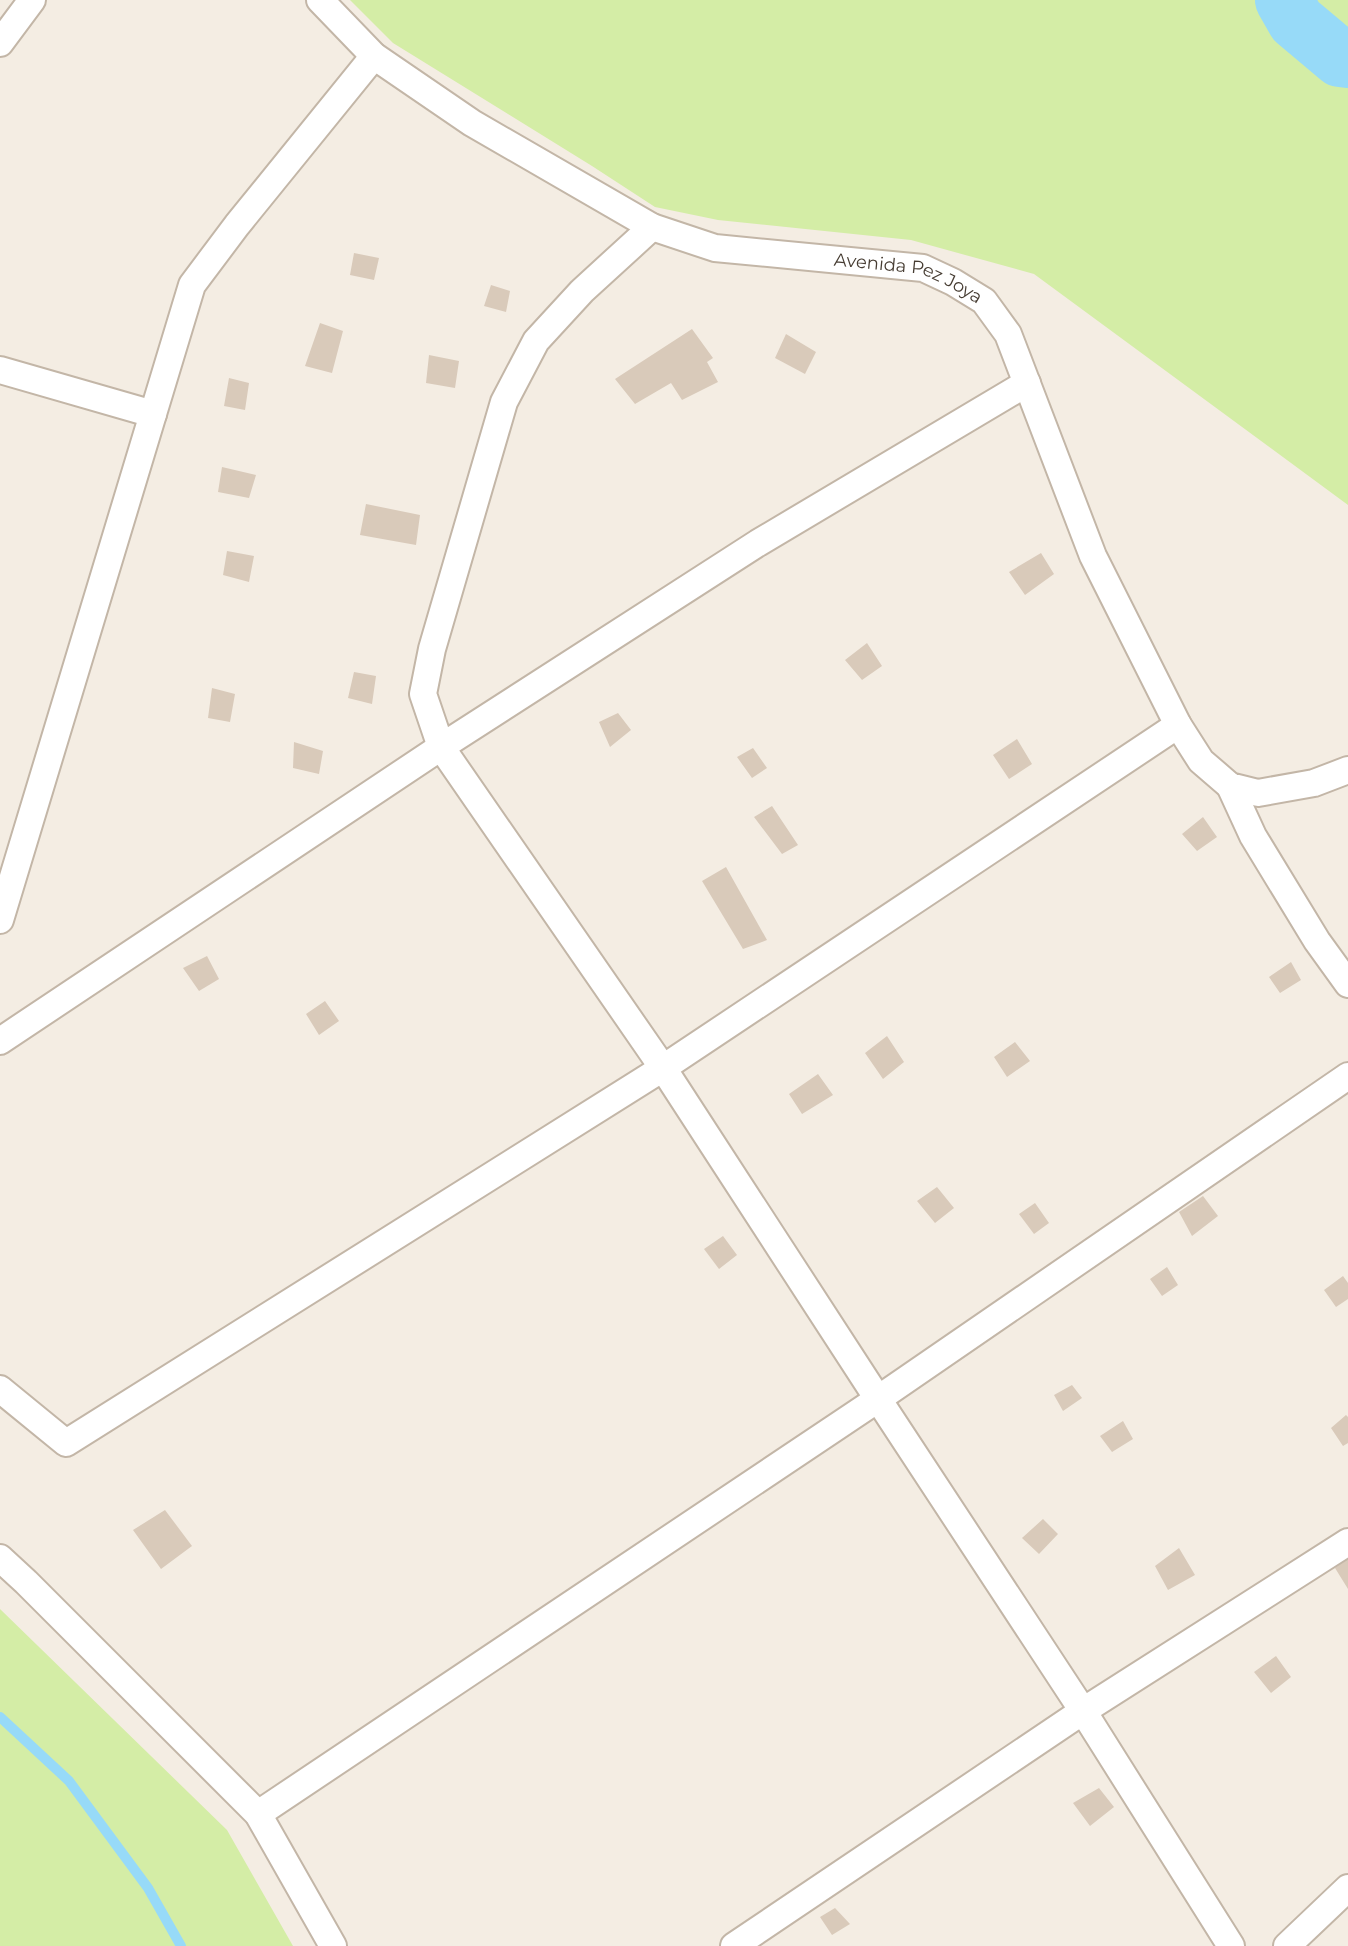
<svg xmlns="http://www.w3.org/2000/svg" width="1348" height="1946" font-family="Montserrat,sans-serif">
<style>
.green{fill:#d4eda6}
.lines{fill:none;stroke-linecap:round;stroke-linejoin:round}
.stream{stroke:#97daf8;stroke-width:10}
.river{stroke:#97daf8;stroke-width:58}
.building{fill:#d9caba}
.minor-casing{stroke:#c3b6a7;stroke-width:30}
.minor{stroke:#fff;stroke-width:26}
.labels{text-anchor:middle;stroke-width:7;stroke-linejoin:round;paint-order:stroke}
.street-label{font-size:18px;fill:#463c32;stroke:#fff}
</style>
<rect width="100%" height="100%" fill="#f4ede3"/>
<!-- green -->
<path class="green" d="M350 0H1348V505L1034 274 911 240 718 220 655 207 592 166 393 43Z
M0 1609 227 1830 293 1946H0Z"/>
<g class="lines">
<!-- stream -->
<path class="stream" d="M0 1717 69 1781 148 1888 181 1946"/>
<!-- river -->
<path class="river" d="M1284 0 1296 21 1340 58 1348 59"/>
</g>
<!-- building -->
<path class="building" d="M354 253 379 258 374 280 350 275Z
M491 285 510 291 506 312 484 306Z
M320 323 343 331 332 373 305 366Z
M692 329 713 358 707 362 718 382 682 400 671 383 635 404 615 379Z
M786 334 816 352 805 374 775 358Z
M429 355 459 361 455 388 426 383Z
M229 378 249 383 245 410 224 406Z
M222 467 256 475 249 498 218 492Z
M366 504 420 515 416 545 360 535Z
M227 551 254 556 249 582 223 575Z
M1041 553 1054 574 1025 595 1009 572Z
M867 643 882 666 862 680 845 660Z
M354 672 376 676 372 704 348 698Z
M212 688 235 694 230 722 208 718Z
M618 713 631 730 610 747 599 722Z
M1017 739 1032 764 1009 779 993 755Z
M294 742 323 751 319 774 293 768Z
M753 748 767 768 752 778 737 757Z
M772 806 798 845 782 854 754 817Z
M1203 817 1217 837 1197 851 1182 834Z
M726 867 767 940 743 949 702 881Z
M207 956 219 979 199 991 183 968Z
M1291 962 1301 980 1280 993 1269 977Z
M325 1001 339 1021 319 1035 306 1014Z
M887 1036 904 1062 883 1079 865 1053Z
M1015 1042 1030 1061 1007 1077 994 1057Z
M818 1074 833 1095 802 1114 789 1094Z
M937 1187 954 1208 935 1223 917 1201Z
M1203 1196 1218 1216 1192 1236 1179 1212Z
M1035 1203 1049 1223 1034 1234 1019 1214Z
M723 1236 737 1255 719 1269 704 1249Z
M1167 1267 1178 1285 1162 1296 1150 1279Z
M1343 1276 1348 1283V1299L1336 1307 1324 1290Z
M1072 1385 1082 1398 1063 1411 1054 1395Z
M1346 1415 1348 1417V1443L1343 1446 1331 1428Z
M1123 1421 1133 1439 1112 1452 1100 1436Z
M165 1510 192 1546 161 1569 133 1530Z
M1043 1519 1058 1534 1039 1554 1022 1538Z
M1179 1548 1195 1575 1168 1590 1155 1566Z
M1348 1558V1589L1335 1568Z
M1276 1656 1291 1677 1271 1693 1254 1672Z
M1099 1788 1114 1807 1090 1826 1073 1803Z
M835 1908 850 1924 832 1935 820 1917Z"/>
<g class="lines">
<defs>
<g id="minor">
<path id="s1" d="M320 0 374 56 472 123 652 227 715 248 923 268 953 282 984 301 1008 334 1093 556 1178 725 1201 761 1230 786 1258 793 1314 783 1348 770"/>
<path d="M0 43 32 0"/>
<path d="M652 227 582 291 536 341 504 402 432 649 423 694 441 747 663 1068 878 1399 1083 1711 1231 1946"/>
<path d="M0 370 153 414"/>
<path d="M1230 786 1253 836 1317 941 1348 984"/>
<path d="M0 920 192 285 237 225 374 56"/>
<path d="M0 1041 441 747 758 543 1027 383"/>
<path d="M0 1389 66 1443 663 1068 1178 725"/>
<path d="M0 1558 26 1582 258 1814 333 1946"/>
<path d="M258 1814 878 1399 1348 1076"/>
<path d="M734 1946 1083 1711 1348 1542"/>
<path d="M1287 1946 1348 1888"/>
</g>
</defs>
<!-- minor casing -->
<use href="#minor" class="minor-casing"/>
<!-- minor -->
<use href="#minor" class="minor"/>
</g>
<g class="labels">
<!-- street labels -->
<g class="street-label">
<text dy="6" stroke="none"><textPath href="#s1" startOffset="668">Avenida Pez Joya</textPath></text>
</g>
</g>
</svg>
